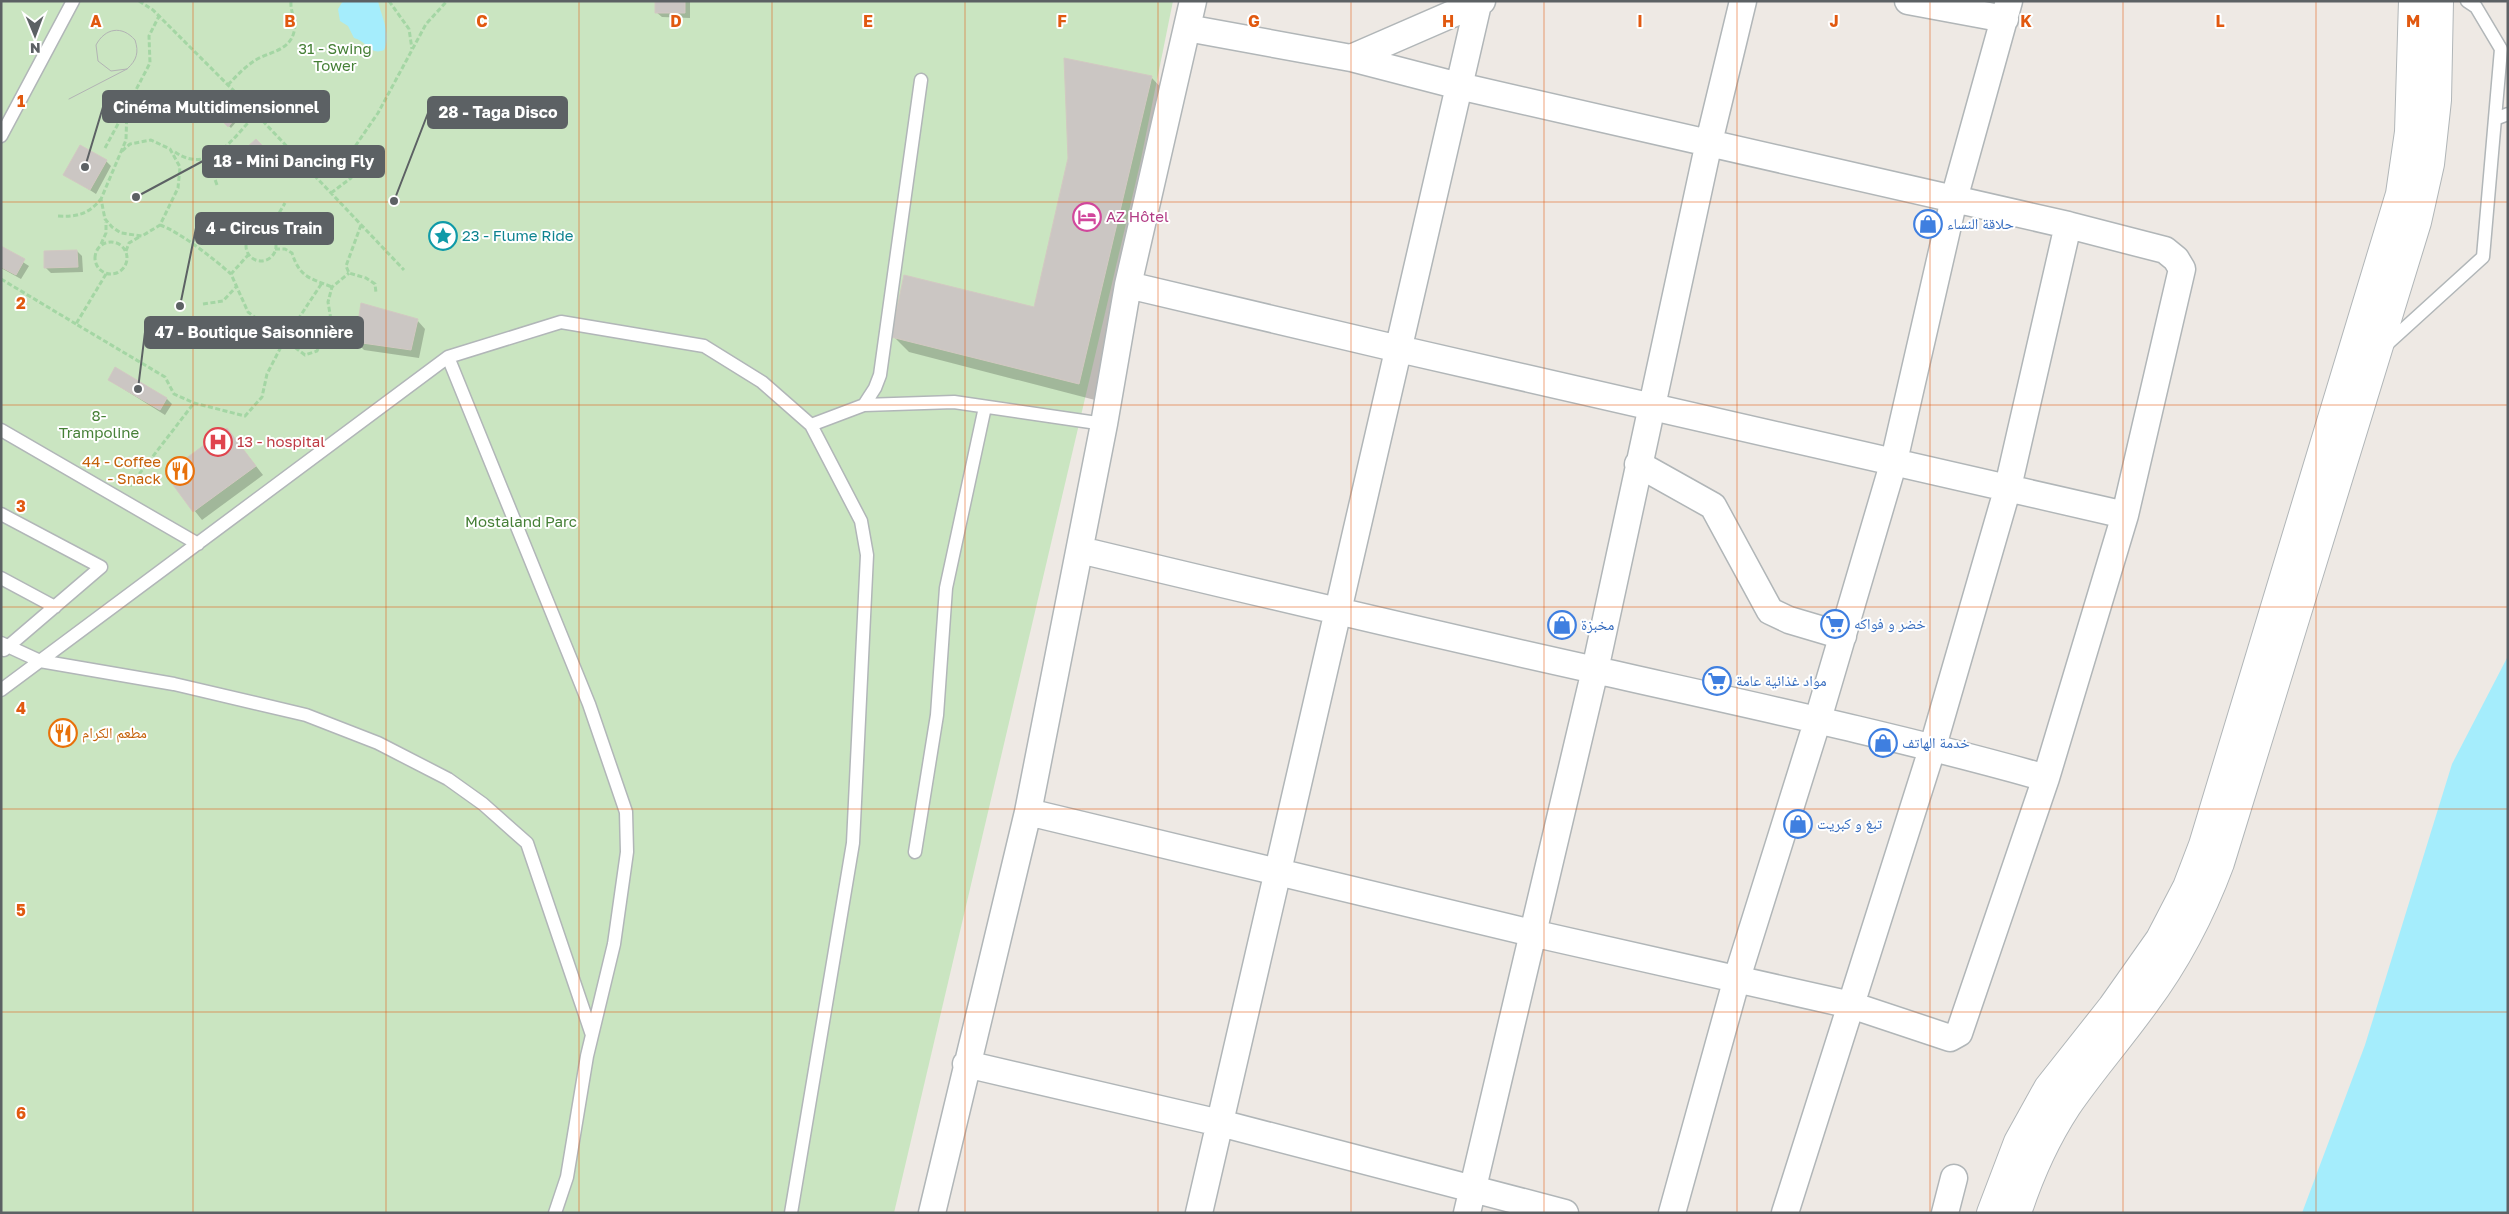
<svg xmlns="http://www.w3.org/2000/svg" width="2509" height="1214" font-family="'Golos Text','Noto Naskh Arabic',sans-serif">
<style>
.green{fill:#cae5c1}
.water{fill:#a5edfc}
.shadow{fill:#0003}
.building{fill:#cbc6c3;stroke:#d2c9c2}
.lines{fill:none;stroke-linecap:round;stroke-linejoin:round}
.service-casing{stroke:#b1b6b8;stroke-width:15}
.minor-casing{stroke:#b1b6b8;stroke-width:29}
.tertiary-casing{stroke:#b1b6b8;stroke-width:30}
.path{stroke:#a4d6a4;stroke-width:3;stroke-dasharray:5 2.5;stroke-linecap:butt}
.service{stroke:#fff;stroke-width:12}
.minor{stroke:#fff;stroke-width:26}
.tertiary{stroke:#fff;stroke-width:28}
.tram{stroke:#b2b3b4;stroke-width:1}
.grid{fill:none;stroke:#e15910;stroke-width:1;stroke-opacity:0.55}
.labels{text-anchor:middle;stroke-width:4;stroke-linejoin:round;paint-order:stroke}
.park-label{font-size:15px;fill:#468037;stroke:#fff}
.hotel-label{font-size:15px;fill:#b23c85;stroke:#fff;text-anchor:start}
.shop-label{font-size:15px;fill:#366cbe;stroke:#fff;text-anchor:start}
.culture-label{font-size:15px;fill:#0d838f;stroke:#fff;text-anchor:start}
.health-label{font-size:15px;fill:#be3a42;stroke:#fff;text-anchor:start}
.food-label{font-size:15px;fill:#c56008;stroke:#fff;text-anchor:end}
.grid-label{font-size:16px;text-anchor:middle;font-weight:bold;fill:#e15910;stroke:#fff;stroke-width:4;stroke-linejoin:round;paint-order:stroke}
.leader{fill:none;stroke:#5c6164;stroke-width:2}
.callout-dot{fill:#5c6164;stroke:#fff;stroke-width:2}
.callout{fill:#5c6164;stroke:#5c6164;stroke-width:2}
.callout-label{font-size:16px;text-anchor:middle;font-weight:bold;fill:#fff}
</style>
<rect width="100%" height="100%" fill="#eee9e4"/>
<!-- green -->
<path class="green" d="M1 1H1173L1140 164 894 1213H1Z"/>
<!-- water -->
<path class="water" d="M343 1H378C381 16 392 35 384 50 370 56 367 41 354 38L348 26 340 21 338 9Z
M2508 656V1213H2302L2365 1045 2452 764Z"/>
<!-- shadow -->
<path class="shadow" d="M656 1H690V18L662 17 656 12Z
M1151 77 1167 94 1095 400 909 352 893 336 1035 309Z
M230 115 237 121 231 128 224 121Z
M256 140 269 154 262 161 249 147Z
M106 161 111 166 96 194 65 174Z
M1 248 29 266 21 279 1 268Z
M77 251 82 256 83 272 51 273 45 267Z
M417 320 425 329 419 358 364 350 356 342Z
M109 380 167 399 172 404 165 415Z
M227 429 263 475 202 520 166 475Z"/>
<!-- building -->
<path class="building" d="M655 1H685V13H655Z
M1064 58 1152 76 1079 384 891 337 904 275 1034 307 1068 158Z
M230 113 236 118 228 127 222 121Z
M256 139 268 151 258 160 247 147Z
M80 145 107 160 90 190 63 175Z
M1 246 25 259 16 275 1 267Z
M77 250 78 267 44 268V251Z
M361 303 418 319 411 350 355 342Z
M115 367 167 398 160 410 108 380Z
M227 428 256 466 193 512 165 474Z"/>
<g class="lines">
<defs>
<path id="service" d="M2495 119 2508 114
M1 136 73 1
M2385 346 2483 257 2501 49 2476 7 2467 1
M448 357 589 704 626 812 627 852 614 944 587 1056 567 1177 555 1213
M864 405 875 388 880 375 921 80
M811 425 864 405 954 402 1104 424
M1 430 198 544
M1 514 101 567 4 650
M1 578 55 607
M1 643 40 661 174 684 306 715 378 743 448 779 483 804 527 843 592 1035
M1 690 448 357 561 322 704 346 762 382 811 425 861 521 867 555 853 843 791 1213
M915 852 937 715 946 588 985 407"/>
<path id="minor" d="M1908 1 2005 19
M1351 58 1482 1
M1128 285 1399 349 2125 515
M1638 464 1713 506 1770 611 1789 620 1843 636
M1080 550C1251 591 1423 632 1595 670 1746 704 1897 736 2046 778
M1028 812 1532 933 1851 1005 1950 1038 1959 1033 2046 778 2125 515 2182 269 2176 259 2165 250 2068 225 1459 86 1351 58 1187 28
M966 1064 1220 1123 1565 1213
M932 1213 1028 812 1104 424 1128 285 1193 1
M1199 1213 1478 4
M1467 1213 1595 670 1709 142 1743 1
M1672 1213 1737 978 1818 719 1894 461 1954 199 2009 1
M1785 1213 1933 746 2008 487 2068 225
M1945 1213 1954 1178"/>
<path id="tertiary" d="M1991 1213 2018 1142 2048 1088 2112 1007 2160 939 2187 887 2203 845 2400 194 2409 132 2413 1
M2017 1213C2029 1176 2046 1138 2067 1106 2091 1071 2120 1038 2145 1003 2177 960 2201 914 2220 863L2417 222 2430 164 2437 100 2439 1"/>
</defs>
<!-- service casing -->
<use href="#service" class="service-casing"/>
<!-- minor casing -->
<use href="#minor" class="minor-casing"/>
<!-- tertiary casing -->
<use href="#tertiary" class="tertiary-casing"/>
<!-- path -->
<path class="path" d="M139 1 153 10 241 98 404 270
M389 1 409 29 412 49
M228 85C236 76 244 68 254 61 267 52 289 52 294 32 297 21 290 12 291 1
M105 148 126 109
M122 151 130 144 151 140 170 149 180 167 178 188 160 225 142 236 121 233 112 227 105 219 101 199 126 140 127 107 150 63 149 36 159 16
M175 152C210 176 234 137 256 114
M217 185C212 172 212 165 220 153
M331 193 351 178 359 164 355 156 356 145 378 113 426 24 447 1
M58 216C77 217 89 214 101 199
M247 216 255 232
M160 225C180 232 214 259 231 274
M361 225 346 266 349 273 366 278 375 284 376 293
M246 246a15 15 0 1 1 30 0a15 15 0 1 1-30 0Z
M268 232 285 203
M95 258a16 16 0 1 1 32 0a16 16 0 1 1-32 0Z
M101 244 106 233V222
M275 249H285L292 253C300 278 310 278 332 287
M126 251 129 243 139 237
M249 254 231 274 248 312 305 355 317 351 331 320 328 302 332 287 349 273
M106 274 76 324 165 377 174 394 194 403 245 416 262 397 267 374 285 339 322 283
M1 279 76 324
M203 304 223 301 236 287
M244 342 261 321
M130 486 194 403"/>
<!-- service -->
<use href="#service" class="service"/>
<!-- minor -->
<use href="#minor" class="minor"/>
<!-- tertiary -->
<use href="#tertiary" class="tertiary"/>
<!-- tram -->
<path class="tram" d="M69 99 127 69C137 60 139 52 135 40 122 25 105 28 96 45L98 61 111 71 127 69"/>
</g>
<!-- grid -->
<path class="grid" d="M193 1V1213M386 1V1213M579 1V1213M772 1V1213M965 1V1213M1158 1V1213M1351 1V1213M1544 1V1213M1737 1V1213M1930 1V1213M2123 1V1213M2316 1V1213M1 202H2508M1 405H2508M1 607H2508M1 809H2508M1 1012H2508"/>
<!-- icons -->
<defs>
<symbol id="hotel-ring" viewBox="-11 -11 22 22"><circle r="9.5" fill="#fff" stroke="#d1479c" stroke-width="1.5"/><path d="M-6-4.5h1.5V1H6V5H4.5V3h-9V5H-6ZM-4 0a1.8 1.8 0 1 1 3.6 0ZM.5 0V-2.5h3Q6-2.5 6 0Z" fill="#d1479c"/></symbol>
<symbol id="shop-ring" viewBox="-11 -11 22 22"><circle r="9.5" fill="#fff" stroke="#3f7fe0" stroke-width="1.5"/><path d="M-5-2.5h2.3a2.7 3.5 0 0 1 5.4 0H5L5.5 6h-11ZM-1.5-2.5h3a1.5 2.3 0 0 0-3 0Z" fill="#3f7fe0"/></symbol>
<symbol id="sight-ring" viewBox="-11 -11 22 22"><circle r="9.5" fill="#fff" stroke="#0f9aa8" stroke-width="1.5"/><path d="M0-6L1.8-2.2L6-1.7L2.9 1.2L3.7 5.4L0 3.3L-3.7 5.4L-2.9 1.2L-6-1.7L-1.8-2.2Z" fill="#0f9aa8"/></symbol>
<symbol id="hospital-ring" viewBox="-11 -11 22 22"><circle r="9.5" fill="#fff" stroke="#e0444e" stroke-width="1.5"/><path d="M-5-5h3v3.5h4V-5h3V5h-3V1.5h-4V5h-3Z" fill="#e0444e"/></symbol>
<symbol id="restaurant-ring" viewBox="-11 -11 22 22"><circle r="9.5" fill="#fff" stroke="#e8710a" stroke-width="1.5"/><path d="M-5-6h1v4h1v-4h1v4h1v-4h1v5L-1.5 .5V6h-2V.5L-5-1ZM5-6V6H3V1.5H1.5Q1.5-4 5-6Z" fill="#e8710a"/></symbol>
<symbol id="supermarket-ring" viewBox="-11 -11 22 22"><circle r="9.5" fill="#fff" stroke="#3f7fe0" stroke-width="1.5"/><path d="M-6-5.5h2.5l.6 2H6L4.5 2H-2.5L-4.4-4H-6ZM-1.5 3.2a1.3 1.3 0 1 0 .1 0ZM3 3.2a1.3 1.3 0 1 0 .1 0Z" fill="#3f7fe0"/></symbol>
</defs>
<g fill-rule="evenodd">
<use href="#hotel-ring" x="1071" y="201" width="32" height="32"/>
<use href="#shop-ring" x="1912" y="208" width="32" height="32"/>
<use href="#sight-ring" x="427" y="220" width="32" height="32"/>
<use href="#hospital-ring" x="202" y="426" width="32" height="32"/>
<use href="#restaurant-ring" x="164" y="455" width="32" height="32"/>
<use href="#supermarket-ring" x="1819" y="608" width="32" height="32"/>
<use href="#shop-ring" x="1546" y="609" width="32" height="32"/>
<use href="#supermarket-ring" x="1701" y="665" width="32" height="32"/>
<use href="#restaurant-ring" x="47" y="717" width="32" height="32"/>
<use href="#shop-ring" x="1867" y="727" width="32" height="32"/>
<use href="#shop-ring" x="1782" y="808" width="32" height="32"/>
</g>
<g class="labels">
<!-- park labels -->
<g class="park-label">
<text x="335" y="54">31 - Swing<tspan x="335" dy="17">Tower</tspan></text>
<text x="99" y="421">8-<tspan x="99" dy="17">Trampoline</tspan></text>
<text x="521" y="527">Mostaland Parc</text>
</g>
<!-- hotel labels -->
<g class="hotel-label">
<text x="1106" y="222">AZ Hôtel</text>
</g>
<!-- shop labels -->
<g class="shop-label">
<text x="1947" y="229">حلاقة النساء</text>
<text x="1854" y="629">خضر و فواكه</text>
<text x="1581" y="630">مخبزة</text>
<text x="1736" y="686">مواد غذائية عامة</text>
<text x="1902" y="748">خدمة الهاتف</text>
<text x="1817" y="829">تبغ و كبريت</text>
</g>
<!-- culture labels -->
<g class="culture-label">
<text x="462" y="241">23 - Flume Ride</text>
</g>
<!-- health labels -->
<g class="health-label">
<text x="237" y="447">13 - hospital</text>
</g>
<!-- food labels -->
<g class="food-label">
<text x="161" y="467">44 - Coffee<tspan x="161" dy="17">- Snack</tspan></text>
<text x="82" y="738" text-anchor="start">مطعم الكرام</text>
</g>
</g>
<g class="grid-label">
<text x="96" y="27">A</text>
<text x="290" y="27">B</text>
<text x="482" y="27">C</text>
<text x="676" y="27">D</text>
<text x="868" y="27">E</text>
<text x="1062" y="27">F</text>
<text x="1254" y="27">G</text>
<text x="1448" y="27">H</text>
<text x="1640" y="27">I</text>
<text x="1834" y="27">J</text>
<text x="2026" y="27">K</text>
<text x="2220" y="27">L</text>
<text x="2413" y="27">M</text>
<text x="21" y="107">1</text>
<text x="21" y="309">2</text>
<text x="21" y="512">3</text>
<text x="21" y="714">4</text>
<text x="21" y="916">5</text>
<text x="21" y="1119">6</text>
</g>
<!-- callouts -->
<path class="leader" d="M85 167L103 107M394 201L428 113M136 197L203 161M180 306L196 228M138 389L145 332"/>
<g class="callout-dot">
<circle cx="85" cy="167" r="5"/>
<circle cx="394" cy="201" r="5"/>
<circle cx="136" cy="197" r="5"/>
<circle cx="180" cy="306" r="5"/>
<circle cx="138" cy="389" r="5"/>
</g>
<g class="callout">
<rect x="103" y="91" width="226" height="31" rx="5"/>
<rect x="428" y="97" width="139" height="31" rx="5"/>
<rect x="203" y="146" width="181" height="31" rx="5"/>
<rect x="196" y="213" width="137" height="31" rx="5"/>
<rect x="145" y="317" width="218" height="31" rx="5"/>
</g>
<g class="callout-label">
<text x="216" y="113">Cinéma Multidimensionnel</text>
<text x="498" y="118">28 - Taga Disco</text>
<text x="294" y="167">18 - Mini Dancing Fly</text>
<text x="264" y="234">4 - Circus Train</text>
<text x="254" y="338">47 - Boutique Saisonnière</text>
</g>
<!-- border -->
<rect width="2509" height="1214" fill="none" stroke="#5c6164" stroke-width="5"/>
<!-- north arrow -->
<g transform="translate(35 35) rotate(179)" stroke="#ffffff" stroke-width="4" paint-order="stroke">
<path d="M0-4L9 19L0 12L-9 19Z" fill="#5c6164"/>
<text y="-8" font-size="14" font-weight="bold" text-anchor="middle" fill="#5c6164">N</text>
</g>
</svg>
